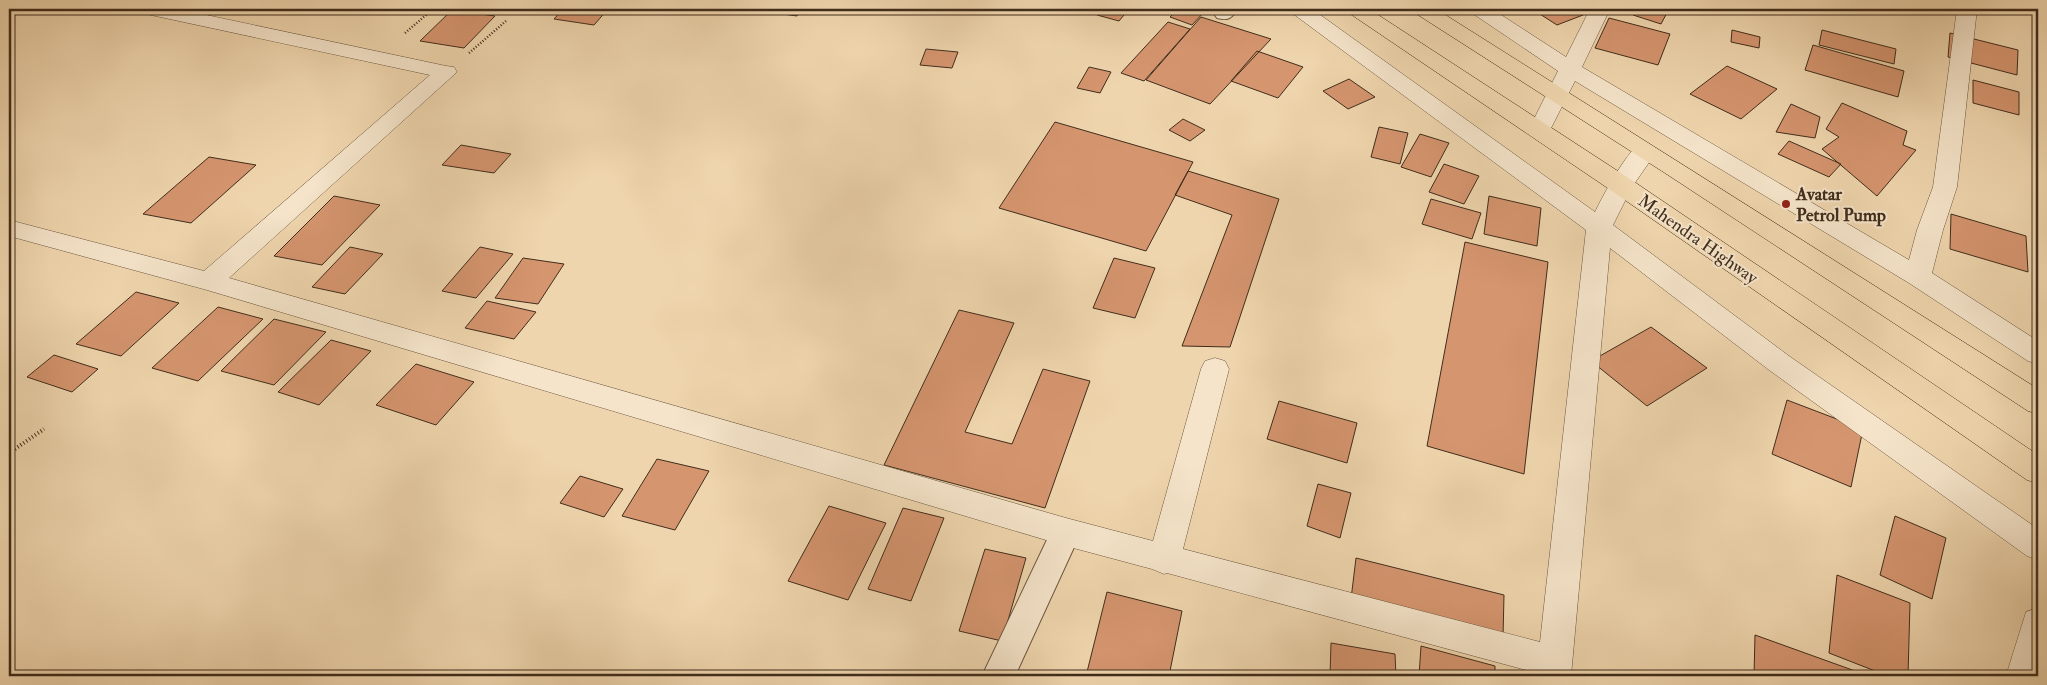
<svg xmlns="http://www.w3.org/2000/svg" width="2047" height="685" font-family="'IM FELL Double Pica',serif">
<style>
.building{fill:#d5956f;stroke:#402d1c}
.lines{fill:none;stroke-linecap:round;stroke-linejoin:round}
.lane-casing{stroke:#6c5740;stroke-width:2}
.street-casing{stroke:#6c5740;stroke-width:1}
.highway-casing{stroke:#402d1c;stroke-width:1}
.path-far1{stroke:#402d1c;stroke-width:2.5;stroke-dasharray:1 2;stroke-linecap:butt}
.path{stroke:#402d1c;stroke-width:4;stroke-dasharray:1 2.5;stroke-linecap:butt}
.lane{fill:#f5e4ca;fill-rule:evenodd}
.street{fill:#f5e4ca;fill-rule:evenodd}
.highway{fill:#efd5ad;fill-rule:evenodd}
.poi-dot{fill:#8f2418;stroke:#f5e4ca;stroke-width:2}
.labels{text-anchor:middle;stroke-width:4;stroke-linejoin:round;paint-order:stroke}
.poi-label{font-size:18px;font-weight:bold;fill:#402d1c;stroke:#f5e4ca;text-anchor:start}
.street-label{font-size:18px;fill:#402d1c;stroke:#f5e4ca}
</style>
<rect width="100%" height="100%" fill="#efd5ad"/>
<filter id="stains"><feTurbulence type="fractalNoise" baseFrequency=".004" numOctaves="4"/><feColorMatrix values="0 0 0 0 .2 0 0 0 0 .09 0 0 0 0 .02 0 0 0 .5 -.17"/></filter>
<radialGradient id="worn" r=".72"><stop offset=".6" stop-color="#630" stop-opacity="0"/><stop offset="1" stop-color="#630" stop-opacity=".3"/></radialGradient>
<!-- building -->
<path class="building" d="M563 9H608L594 25 554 19Z
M747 9H802L797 16Z
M831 9H864L860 14Z
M1103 9H1129L1119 21 1097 15Z
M1178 9H1195L1204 12 1192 25 1170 17Z
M1532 9H1573L1583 15 1557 25Z
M1637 9H1669L1661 24 1633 15Z
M452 10 495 16 464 48 420 41Z
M1201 17 1271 39 1210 104 1146 80Z
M1609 18 1670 34 1658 65 1595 48Z
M1168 22 1190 29 1144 81 1121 73Z
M1732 30 1760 37 1759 48 1731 42Z
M1822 30 1896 49 1894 64 1819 45Z
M1950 33 2018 50 2017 75 1948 57Z
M1813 45 1904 71 1898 97 1805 70Z
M926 49 958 52 952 68 920 65Z
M1257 51 1303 67 1278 98 1231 81Z
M1727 66 1777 89 1741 119 1690 94Z
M1089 67 1111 72 1100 93 1077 88Z
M1349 79 1375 97 1348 109 1323 91Z
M1973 80 2019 92V115L1973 103Z
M1842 103 1907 131 1903 145 1916 150 1877 196 1822 149 1839 137 1826 129Z
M1791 104 1820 117 1815 138 1776 132Z
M1183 119 1205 130 1190 141 1169 130Z
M1055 122 1193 162 1146 251 999 208Z
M1379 127 1408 133 1400 164 1371 157Z
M1420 134 1449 143 1431 177 1401 167Z
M1789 141 1841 164 1829 177 1778 154Z
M461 145 511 154 494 173 442 165Z
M209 157 256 165 191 223 143 214Z
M1444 164 1479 176 1464 204 1429 192Z
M1188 171 1279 199 1230 347 1182 346 1232 215 1175 195Z
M334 196 380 205 322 265 274 256Z
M1489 196 1541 208 1537 246 1484 234Z
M1431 199 1481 213 1472 239 1422 224Z
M1951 214 2026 236 2028 272 1950 249Z
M1465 242 1548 262 1524 474 1427 446Z
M350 247 383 254 345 294 312 287Z
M480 247 513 254 476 298 442 291Z
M523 258 564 264 538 304 495 298Z
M1114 258 1155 268 1135 318 1093 308Z
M136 292 179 303 121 356 76 344Z
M487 301 536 312 514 339 465 328Z
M218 307 263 319 198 381 152 368Z
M959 310 1014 323 965 432 1012 444 1043 369 1090 381 1045 508 884 465Z
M274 319 326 332 274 385 221 371Z
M1651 327 1707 368 1647 406 1591 361Z
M331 340 371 351 319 405 278 392Z
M54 355 98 369 72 392 27 377Z
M416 364 474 382 436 425 376 405Z
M1787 400 1863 429 1851 487 1772 454Z
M1279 401 1357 423 1347 463 1267 439Z
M657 459 709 471 675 530 622 516Z
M580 476 623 489 604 517 560 503Z
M1318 484 1351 493 1340 538 1307 526Z
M829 506 886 523 848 600 788 581Z
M903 508 944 518 911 601 868 589Z
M1895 516 1946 538 1932 599 1880 575Z
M985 549 1026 558 1002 641 959 631Z
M1356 558 1504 595 1503 637 1351 599Z
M1837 575 1910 603 1908 676H1888L1829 653Z
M1107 592 1182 611 1169 676H1086Z
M1755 635 1869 676H1754Z
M1331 643 1395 654 1396 676H1330Z
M1421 646 1495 666V676H1419Z"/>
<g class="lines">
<defs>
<path id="lane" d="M1218 9H1238C1232 18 1228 21 1217 18L1214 14Z
M1066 519 1077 523 1081 532 1015 676H982L1055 523Z"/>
<path id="street" d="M141 9H178L446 66 454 67 457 72 229 278 1066 518 1153 541 1201 369 1205 361 1215 358 1225 361 1229 369 1183 549 1540 642 1586 230 1292 13 1289 9H1312L1595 212C1601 199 1627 151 1638 146 1643 143 1648 144 1653 146L1657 151 1632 187 1613 225 1789 356 2038 529V560L2027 556 1769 370 1610 248 1571 676H1537V673L1167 573 1164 574 1152 569 1066 546 207 290 9 236V220L204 271 430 75 151 15 144 13Z
M1469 9H1492L1566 57 1590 9H1610L1582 67 1909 260 1917 230 1933 187 1957 9H1977L1957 187 1943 230 1932 273 2038 341V364L2028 361 1909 283 1575 81 1547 136 1539 138 1531 136 1528 131 1558 71 1472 13Z
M2038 608V676H2006L2026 612Z"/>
<path id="highway" d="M1346 9H1369L1630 179 2038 455V483L2027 480 1612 191 1349 13Z
M1412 9H1436L2038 389V414L2028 411 1665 173 1415 13Z"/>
</defs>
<!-- lane casing -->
<use href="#lane" class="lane-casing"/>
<!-- street casing -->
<use href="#street" class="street-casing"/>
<!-- highway casing -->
<use href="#highway" class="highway-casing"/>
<!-- path-far1 -->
<path class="path-far1" d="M405 33 433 9
M469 53 506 21"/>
<!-- path -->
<path class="path" d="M9 453 44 429"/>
<!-- lane -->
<use href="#lane" class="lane"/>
<!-- street -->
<use href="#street" class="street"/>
<!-- highway -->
<use href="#highway" class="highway"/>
</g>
<!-- markers -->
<circle class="poi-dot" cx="1786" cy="204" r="5"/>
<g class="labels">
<!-- poi labels -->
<g class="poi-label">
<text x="1796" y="200">Avatar<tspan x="1796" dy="21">Petrol Pump</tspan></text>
</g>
<!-- street labels -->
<g class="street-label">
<text transform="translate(1698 239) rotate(35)" y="6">Mahendra Highway</text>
</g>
</g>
<!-- margin -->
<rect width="2047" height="685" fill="none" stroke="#efd5ad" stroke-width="30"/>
<rect x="10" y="10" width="2027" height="665" fill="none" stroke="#402d1c" stroke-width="2.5"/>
<rect x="15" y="15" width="2017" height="655" fill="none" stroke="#402d1c"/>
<rect width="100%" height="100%" filter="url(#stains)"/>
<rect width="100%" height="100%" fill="url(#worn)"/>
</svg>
